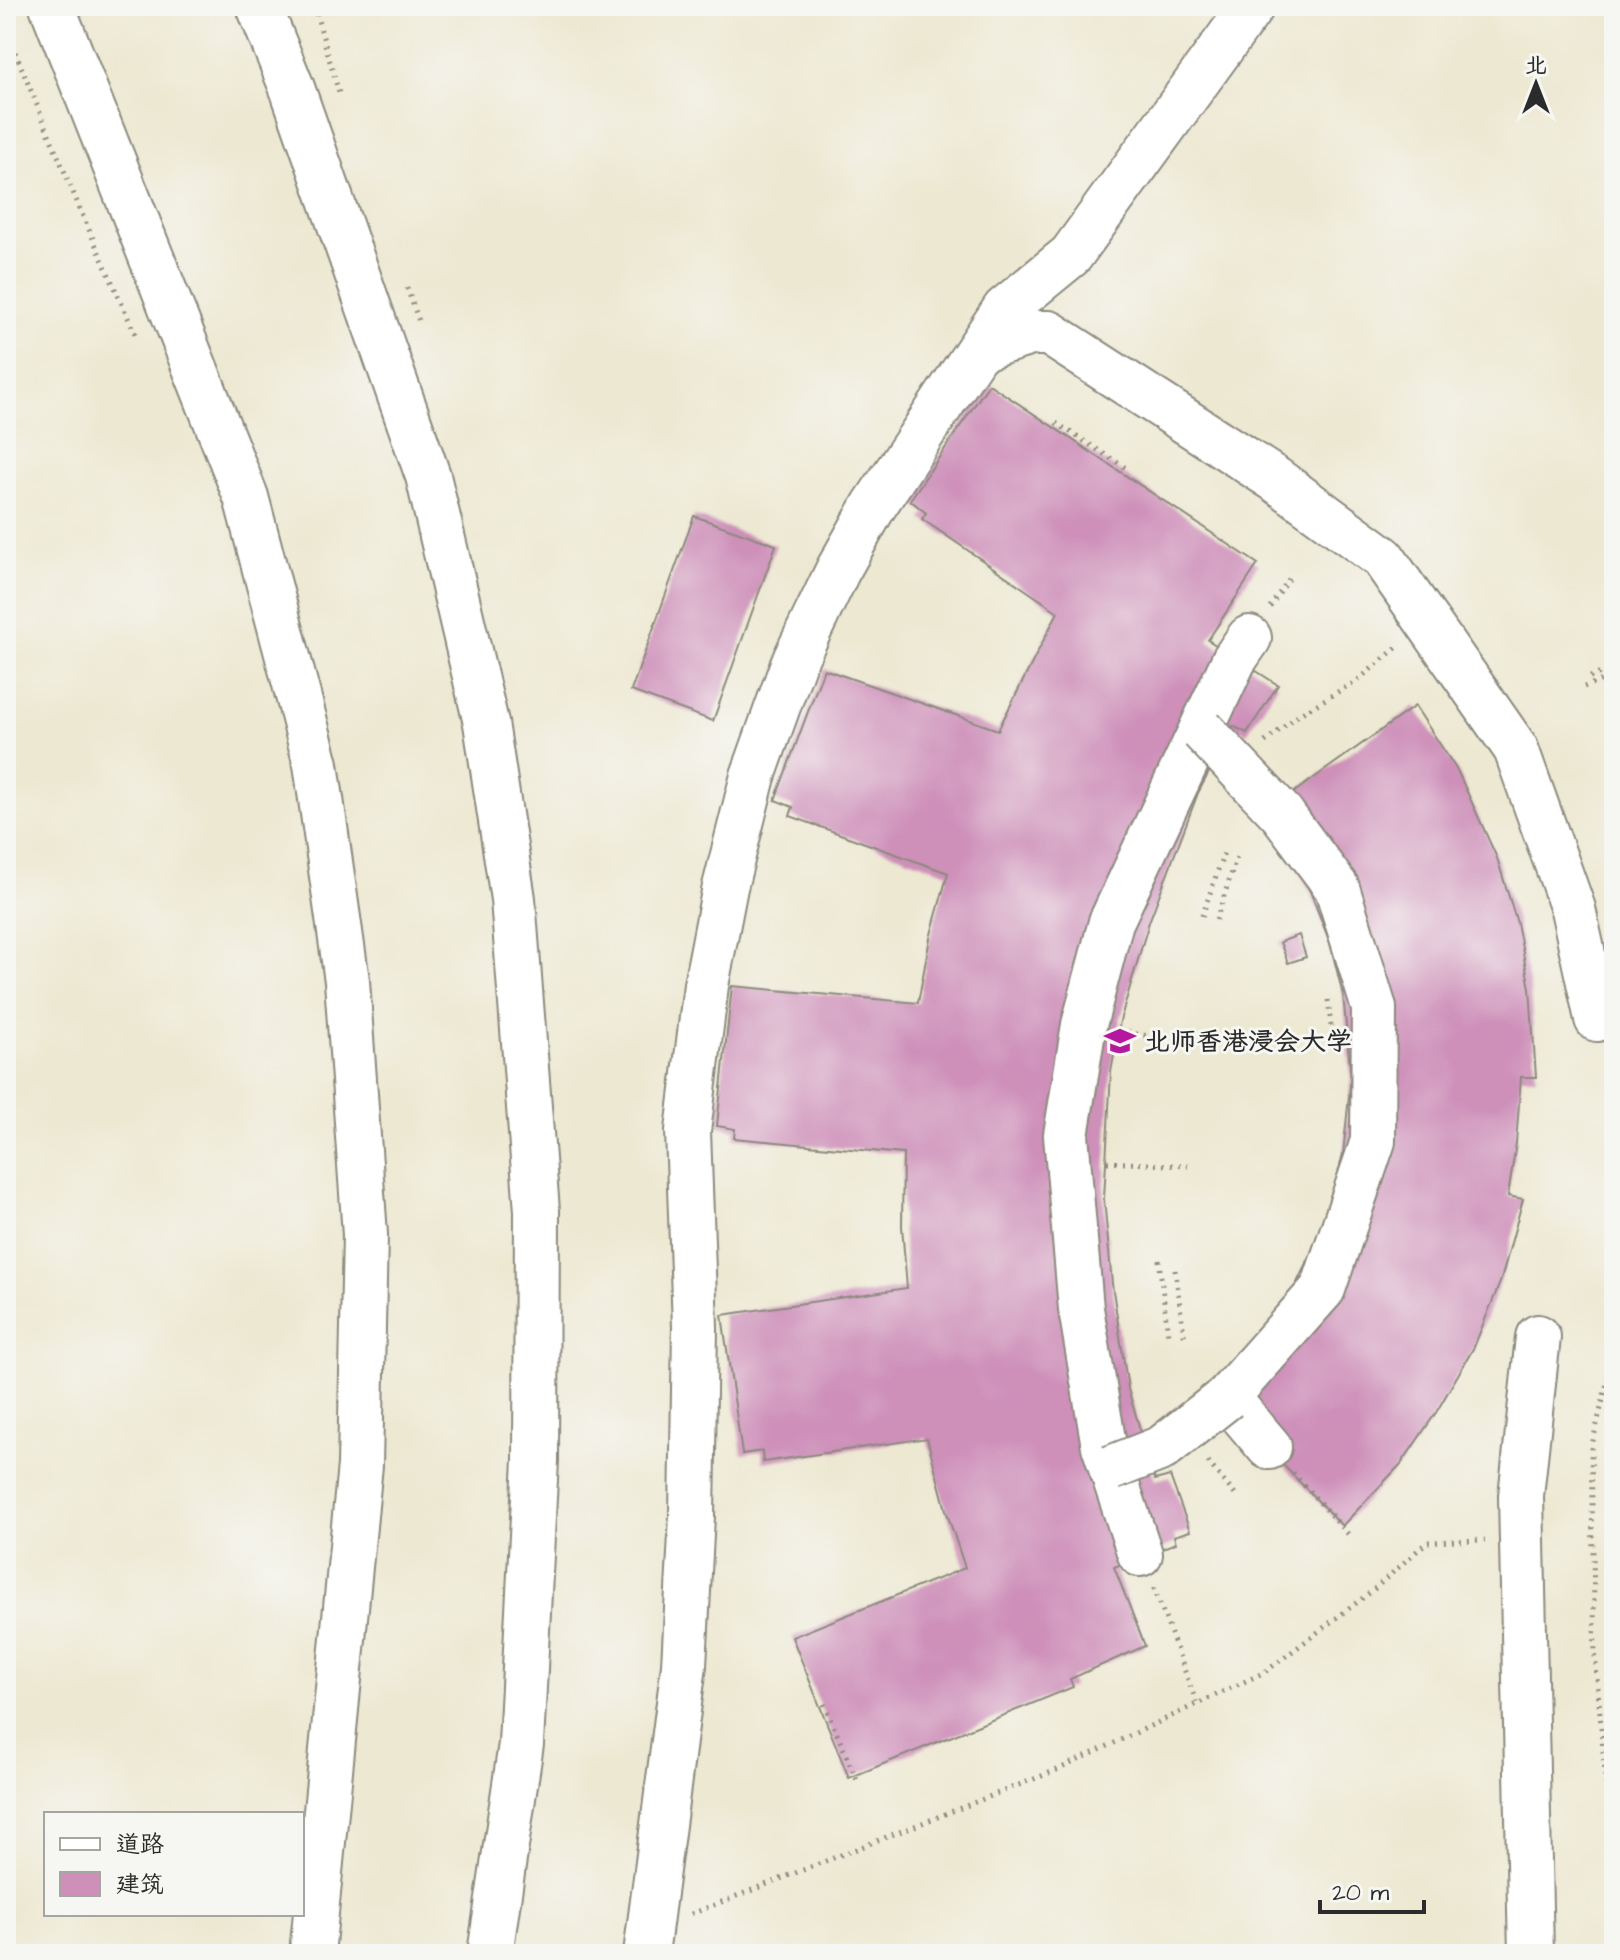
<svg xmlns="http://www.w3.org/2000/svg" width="1620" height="1960" font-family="'Architects Daughter','LXGW WenKai TC',sans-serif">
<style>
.building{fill:#ce8fb9}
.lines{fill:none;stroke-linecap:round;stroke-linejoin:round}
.minor-casing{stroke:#8c8a7e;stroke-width:48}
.major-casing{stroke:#8c8a7e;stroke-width:48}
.path{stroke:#8c8a7e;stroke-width:5;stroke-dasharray:2 6;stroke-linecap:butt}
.minor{stroke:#fff;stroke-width:44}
.major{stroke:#fff;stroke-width:44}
.minor-bridge-casing{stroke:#8c8a7e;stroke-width:48;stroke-linecap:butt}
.minor-bridge{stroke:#fff;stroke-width:44}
.labels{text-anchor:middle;stroke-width:6;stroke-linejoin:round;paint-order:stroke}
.poi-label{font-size:26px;font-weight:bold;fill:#2b2b2b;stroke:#f6f6f2;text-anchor:start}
</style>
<rect width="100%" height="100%" fill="#f6f6f2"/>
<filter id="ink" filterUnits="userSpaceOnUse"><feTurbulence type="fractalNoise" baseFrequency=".0125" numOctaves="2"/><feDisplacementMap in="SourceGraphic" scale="16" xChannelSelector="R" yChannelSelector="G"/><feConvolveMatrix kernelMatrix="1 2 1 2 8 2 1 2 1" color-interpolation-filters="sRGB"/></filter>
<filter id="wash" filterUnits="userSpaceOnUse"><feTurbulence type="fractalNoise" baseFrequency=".006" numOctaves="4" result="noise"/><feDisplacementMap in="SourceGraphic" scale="32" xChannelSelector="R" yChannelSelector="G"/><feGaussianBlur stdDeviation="1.8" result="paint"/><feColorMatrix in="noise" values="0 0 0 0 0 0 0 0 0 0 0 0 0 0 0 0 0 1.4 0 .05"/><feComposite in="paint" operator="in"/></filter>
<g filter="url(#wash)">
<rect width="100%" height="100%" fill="#ede8d1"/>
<g id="blocks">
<!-- building -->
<path class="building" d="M989 384 1258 564 1208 640 1278 685 1247 733 1233 726 1198 793 1149 922 1120 1021 1111 1072 1104 1199 1112 1284 1128 1389 1155 1480 1170 1476 1190 1531 1174 1536 1176 1543 1114 1567 1145 1646 1070 1679 1073 1687 849 1778 792 1637 965 1568 946 1510 927 1438 763 1462 762 1451 742 1454 722 1315 907 1288 902 1226 903 1154 734 1138 735 1129 717 1126 732 986 918 1003 930 938 948 873 790 816 793 807 775 800 824 669 998 730 1058 612 922 519 926 513 910 500Z
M694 516 776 545 713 721 631 691Z
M1415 706 1458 772 1497 858 1517 923 1530 988 1536 1077H1521L1516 1143 1508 1196 1523 1199 1501 1280 1474 1347 1437 1411 1401 1464 1342 1526 1213 1392 1259 1343 1296 1285 1325 1224 1343 1154 1351 1077 1343 995 1330 943 1310 891 1289 853 1279 803Z
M1299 935 1306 957 1288 963 1280 942Z"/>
</g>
</g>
<g filter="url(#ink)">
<use href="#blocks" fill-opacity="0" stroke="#8c8a7e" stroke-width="2"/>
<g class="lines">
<defs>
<path id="minor" d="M979 349 1031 333H1049L1275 479 1383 558 1516 749 1573 909 1597 1019
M1269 1447 1227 1397 1323 1289 1373 1141 1374 1008 1337 888 1282 814
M1140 1554 1104 1446 1081 1309 1066 1135 1084 1025 1111 922 1234 660 1249 638
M646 1954 684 1665 692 1516 695 1327 688 1131 706 985 725 887 753 776 793 664 838 570 874 506 1005 309 1071 255 1252 6
M1531 1954 1521 1496 1538 1337"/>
<path id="major" d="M52 6 246 497 316 764 347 981 365 1235 360 1465 312 1954
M259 6 292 88 428 476 486 723 513 899 537 1211 536 1460 521 1744 490 1954"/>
</defs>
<!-- minor casing -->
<use href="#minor" class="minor-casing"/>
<!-- major casing -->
<use href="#major" class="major-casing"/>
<!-- path -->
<path class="path" d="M314 6 339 93
M6 30 82 214 137 338
M407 288 420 324
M1056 423 1126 468
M1270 607 1289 579
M1584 687 1608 678 1606 671 1585 679
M1265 742 1300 714 1358 680 1400 645
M1202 916 1225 850
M1216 920 1238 854
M1328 1000 1332 1034
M1120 1031 1199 1045
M1107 1162 1188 1166
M1159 1260 1168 1335
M1175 1270 1185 1341
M1614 1354 1591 1449 1595 1654 1614 1882
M1208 1462 1236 1496
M1293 1473 1349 1535
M1154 1588 1197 1704
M824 1704 857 1780
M691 1914 1057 1770 1265 1672 1372 1591 1427 1542 1485 1540"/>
<!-- minor -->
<use href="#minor" class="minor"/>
<!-- major -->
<use href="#major" class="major"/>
<defs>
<path id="minor-bridge" d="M1202 730 1282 814
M1111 1468 1162 1448 1227 1397"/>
</defs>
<!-- minor-bridge casing -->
<use href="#minor-bridge" class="minor-bridge-casing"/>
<!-- minor-bridge -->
<use href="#minor-bridge" class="minor-bridge"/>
</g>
</g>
<!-- icons -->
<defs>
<symbol id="university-bare" viewBox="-9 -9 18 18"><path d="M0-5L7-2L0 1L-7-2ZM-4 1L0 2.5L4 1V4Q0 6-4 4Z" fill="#b5179e" stroke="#f6f6f2" stroke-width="2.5" paint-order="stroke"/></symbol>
</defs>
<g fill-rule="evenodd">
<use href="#university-bare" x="1098" y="1019" width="44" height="44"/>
</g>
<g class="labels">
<!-- poi labels -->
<g class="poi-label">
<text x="1144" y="1050">北师香港浸会大学</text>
</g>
</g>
<!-- margin -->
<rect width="1620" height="1960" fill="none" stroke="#f6f6f2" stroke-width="32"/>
<!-- legend -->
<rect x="44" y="1812" width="260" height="104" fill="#f6f6f2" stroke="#a5a5a2" stroke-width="2"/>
<rect x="60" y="1838" width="40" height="12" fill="#ffffff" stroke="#a5a5a2" stroke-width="2"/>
<text x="116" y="1852" font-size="24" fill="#2b2b2b">道路</text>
<rect x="60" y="1872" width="40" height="24" fill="#ce8fb9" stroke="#a5a5a2" stroke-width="2"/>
<text x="116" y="1892" font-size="24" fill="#2b2b2b">建筑</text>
<!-- north arrow -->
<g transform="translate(1536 84)" stroke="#f6f6f2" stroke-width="6" paint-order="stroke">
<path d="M0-6L14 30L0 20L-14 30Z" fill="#2b2b2b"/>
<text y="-12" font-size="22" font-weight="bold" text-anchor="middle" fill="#2b2b2b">北</text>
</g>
<!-- scale -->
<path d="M1320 1900v12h104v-12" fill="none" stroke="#2b2b2b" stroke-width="4"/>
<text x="1332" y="1900" font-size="24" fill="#2b2b2b" stroke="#f6f6f2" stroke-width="6" paint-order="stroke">20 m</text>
</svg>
